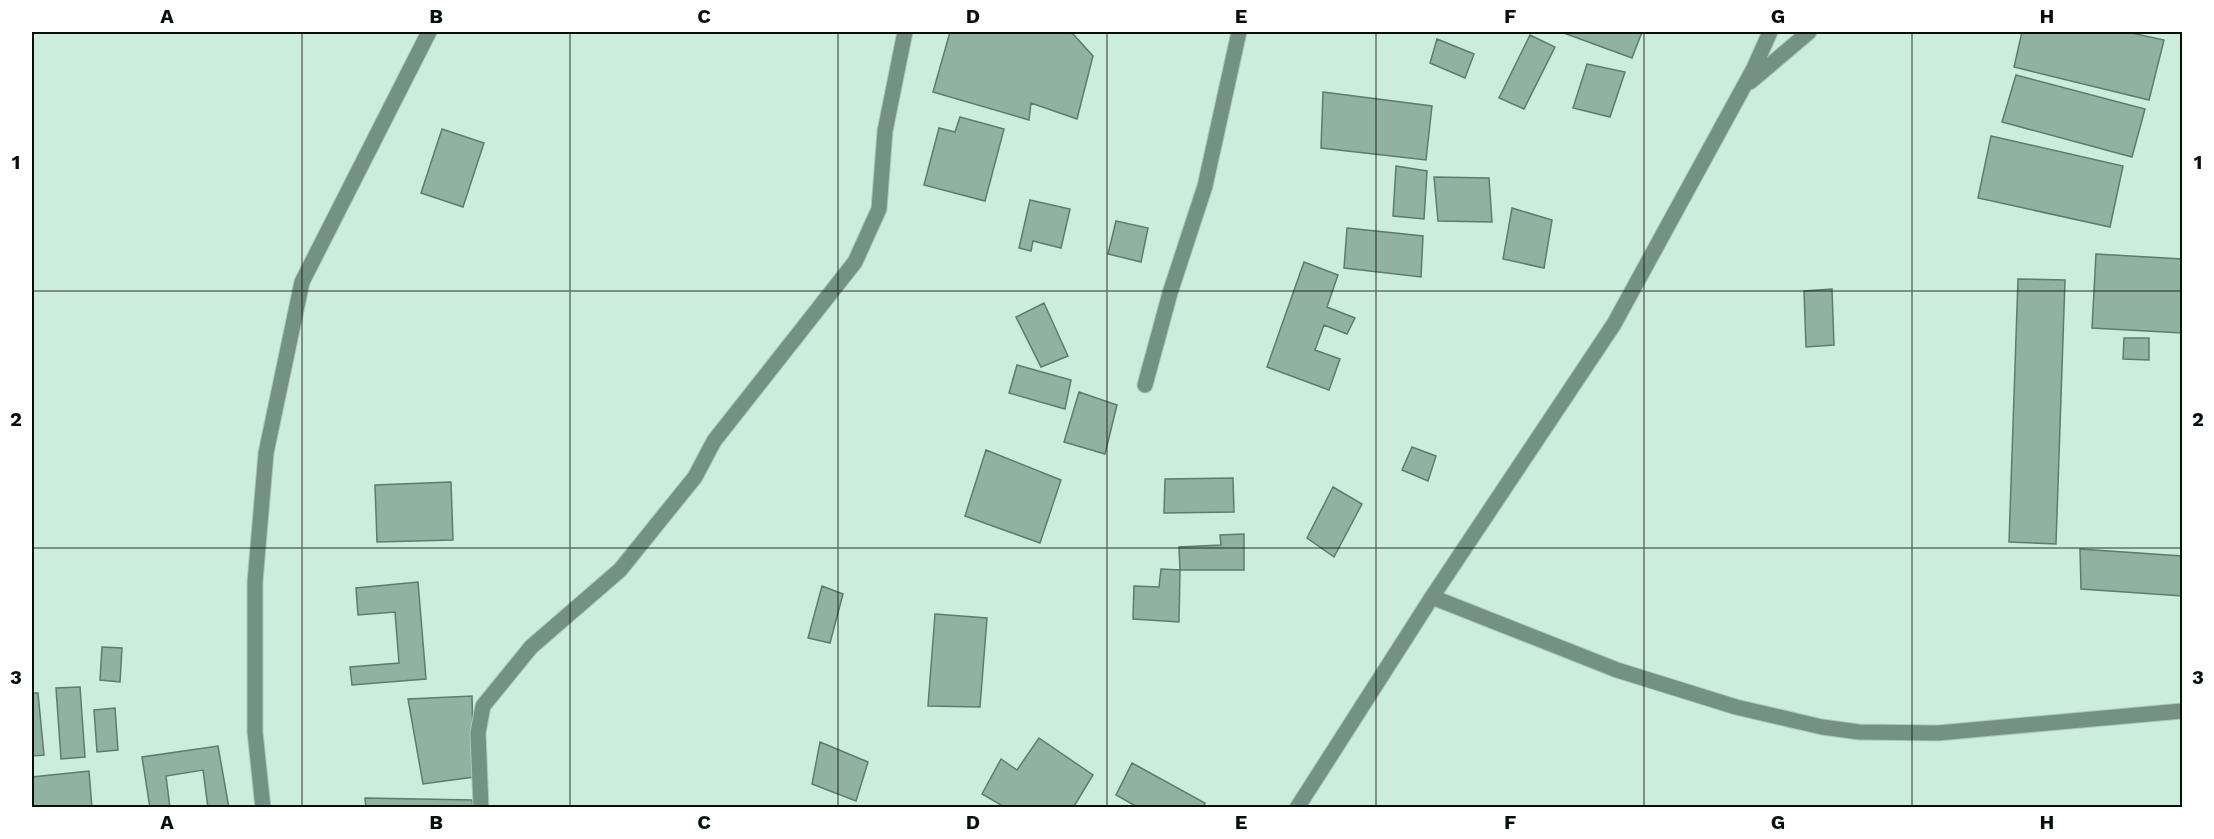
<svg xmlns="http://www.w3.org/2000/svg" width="2214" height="839" font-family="'Work Sans',sans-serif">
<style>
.building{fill:#91b1a1;stroke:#5d7c6d;stroke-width:1.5}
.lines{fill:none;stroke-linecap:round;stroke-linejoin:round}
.minor-casing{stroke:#accaba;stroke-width:17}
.minor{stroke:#749283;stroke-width:15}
.grid{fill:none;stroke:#05100a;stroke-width:1.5;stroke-opacity:0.55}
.neatline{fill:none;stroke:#05100a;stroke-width:2}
.grid-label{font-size:20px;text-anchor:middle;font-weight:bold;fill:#05100a}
</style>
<rect width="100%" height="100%" fill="#cceddc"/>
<!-- building -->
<path class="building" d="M950 32H1068L1073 34 1093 56 1077 119 1031 103 1029 120 933 92Z
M1561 32H1642L1632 58Z
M2022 32H2127L2164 40 2149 100 2014 67Z
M1530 35 1555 47 1524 109 1499 98Z
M1437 39 1474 54 1465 78 1430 63Z
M1587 64 1625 72 1610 117 1573 108Z
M2016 75 2145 109 2132 157 2002 122Z
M1323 92 1432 106 1426 160 1321 148Z
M960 117 1004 129 985 201 924 185 939 128 955 132Z
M442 129 484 143 463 207 421 193Z
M1991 136 2123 166 2110 227 1978 198Z
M1396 166 1427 171 1424 219 1393 216Z
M1434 177 1489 178 1492 222 1438 221Z
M1030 200 1070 209 1061 248 1033 241 1031 251 1019 248Z
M1512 208 1552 220 1544 268 1503 259Z
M1116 221 1148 228 1141 262 1108 254Z
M1347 228 1423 236 1421 277 1344 268Z
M2096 254 2182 259V333L2092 328Z
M1304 262 1338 275 1327 307 1355 318 1347 334 1324 325 1315 350 1340 359 1329 390 1267 367Z
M2018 279 2065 280 2056 544 2009 542Z
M1832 289 1834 345 1806 347 1804 291Z
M1044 303 1068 356 1041 367 1016 317Z
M2124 338H2149V360L2123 359Z
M1017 365 1071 380 1065 409 1009 393Z
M1079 392 1117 405 1105 454 1064 442Z
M1412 447 1436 456 1428 481 1402 470Z
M986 450 1061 480 1040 543 965 516Z
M1233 478 1234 512 1164 513 1165 479Z
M451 482 453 540 377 542 375 485Z
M1333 487 1362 504 1334 557 1307 538Z
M1244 534V570H1180L1179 547 1221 545 1220 535Z
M2080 549 2182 556V596L2081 589Z
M1161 569 1180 570 1179 622 1133 619 1134 586 1159 587Z
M418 582 426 679 352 685 350 667 399 663 395 612 358 615 356 588Z
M822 586 843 594 830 643 808 638Z
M935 614 987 618 980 707 928 706Z
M102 647 122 648 120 682 100 680Z
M80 687 85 757 61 759 56 688Z
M32 693H38L44 755 32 756Z
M472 696 474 777 423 784 408 699Z
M115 708 118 750 97 752 94 710Z
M1039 738 1093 775 1073 808H1006L982 794 1001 759 1017 770Z
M820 742 868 762 856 801 812 784Z
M218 746 229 808H208L203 770 166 776 170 808H150L142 757Z
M1132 763 1205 803 1203 808H1139L1116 795Z
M89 771 92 808H32V777Z
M365 798 472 800 473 808H366Z"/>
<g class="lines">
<defs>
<path id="minor" d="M1750 82 1809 32
M1145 385 1170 293 1205 186 1239 32
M1432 597 1617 670 1736 707 1822 727 1859 732 1938 733 2182 711
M263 808 255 732V582L266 453 302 282 429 32
M481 808 478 733 483 706 531 647 620 570 695 477 714 441 855 262 879 209 885 131 905 32
M1297 808 1432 597 1614 324 1754 68 1770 32"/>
</defs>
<!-- minor casing -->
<use href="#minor" class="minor-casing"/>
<!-- minor -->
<use href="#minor" class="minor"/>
</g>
<!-- grid -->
<path class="grid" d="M302 32V808M570 32V808M838 32V808M1107 32V808M1376 32V808M1644 32V808M1912 32V808M32 291H2182M32 548H2182"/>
<!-- border -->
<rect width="2214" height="839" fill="none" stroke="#ffffff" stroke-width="66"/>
<rect x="33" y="33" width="2148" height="773" class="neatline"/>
<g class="grid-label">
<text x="167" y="23">A</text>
<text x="436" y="23">B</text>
<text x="704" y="23">C</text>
<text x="973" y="23">D</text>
<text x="1241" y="23">E</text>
<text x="1510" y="23">F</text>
<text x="1778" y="23">G</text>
<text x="2047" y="23">H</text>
<text x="16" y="169">1</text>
<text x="2198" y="169">1</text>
<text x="16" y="426">2</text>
<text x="2198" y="426">2</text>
<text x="16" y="684">3</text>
<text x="2198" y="684">3</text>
<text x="167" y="829">A</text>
<text x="436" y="829">B</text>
<text x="704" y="829">C</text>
<text x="973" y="829">D</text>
<text x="1241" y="829">E</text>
<text x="1510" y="829">F</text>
<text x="1778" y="829">G</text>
<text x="2047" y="829">H</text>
</g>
</svg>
